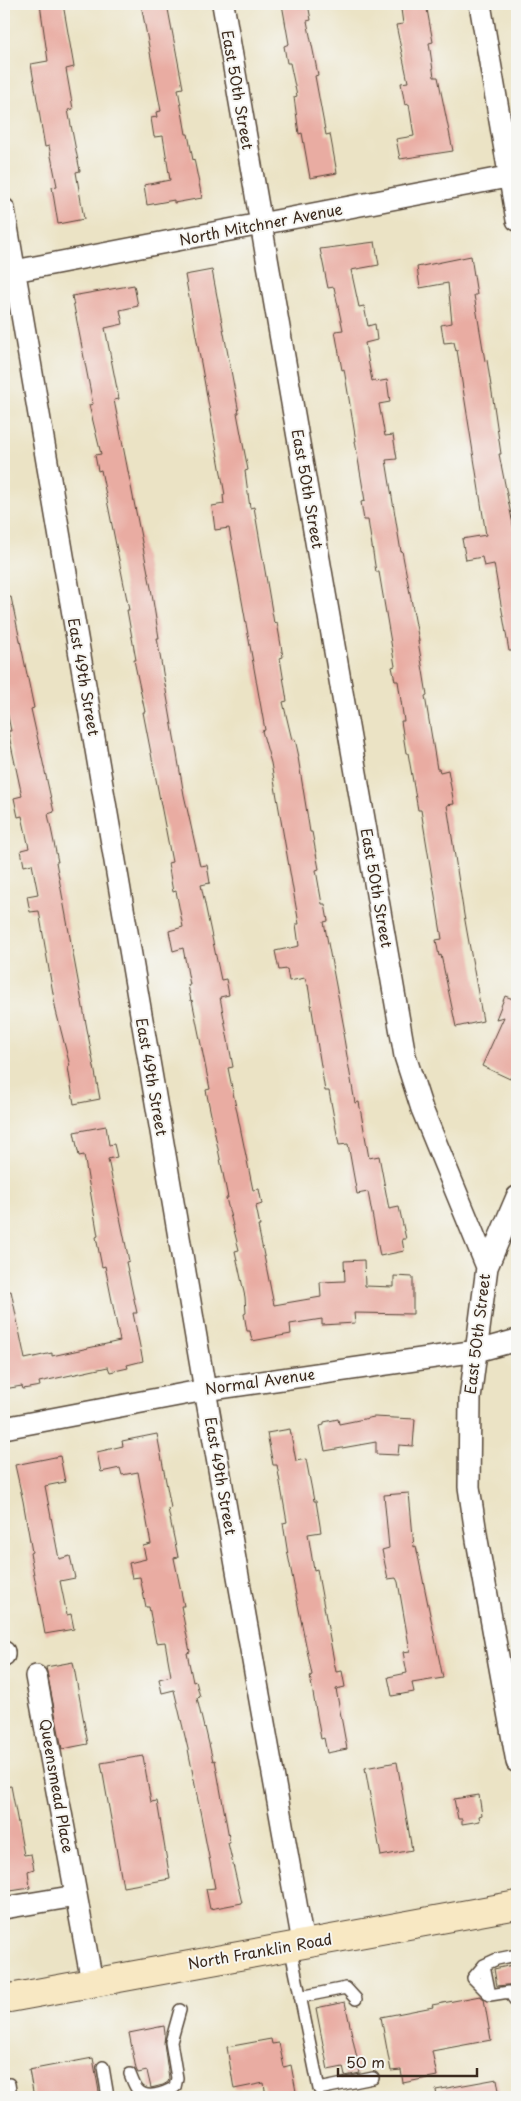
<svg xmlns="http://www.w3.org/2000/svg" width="521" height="2101" font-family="'Playpen Sans',sans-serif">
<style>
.building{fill:#e9aca2}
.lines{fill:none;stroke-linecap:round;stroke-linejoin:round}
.lane-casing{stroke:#554637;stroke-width:14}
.street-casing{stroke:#554637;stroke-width:24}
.secondary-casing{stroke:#554637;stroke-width:30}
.lane{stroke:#fff;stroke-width:11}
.street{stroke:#fff;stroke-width:21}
.secondary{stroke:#f8e8c3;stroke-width:28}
.labels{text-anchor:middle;stroke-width:4;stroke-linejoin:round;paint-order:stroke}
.street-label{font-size:15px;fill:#3b2a1e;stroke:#f6f6f2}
</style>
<rect width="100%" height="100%" fill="#f6f6f2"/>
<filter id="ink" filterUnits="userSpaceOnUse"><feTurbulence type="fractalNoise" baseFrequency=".02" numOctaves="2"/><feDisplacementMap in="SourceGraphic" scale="10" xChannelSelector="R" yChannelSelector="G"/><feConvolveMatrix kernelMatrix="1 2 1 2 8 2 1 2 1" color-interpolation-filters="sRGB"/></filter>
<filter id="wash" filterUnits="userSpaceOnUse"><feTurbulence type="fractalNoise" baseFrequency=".0096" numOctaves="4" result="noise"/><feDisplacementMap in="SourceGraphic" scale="20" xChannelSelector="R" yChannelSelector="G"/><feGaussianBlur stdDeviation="1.12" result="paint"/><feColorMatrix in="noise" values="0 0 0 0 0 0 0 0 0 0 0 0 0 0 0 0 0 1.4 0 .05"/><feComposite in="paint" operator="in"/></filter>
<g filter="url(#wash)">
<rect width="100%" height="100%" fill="#ebe3c5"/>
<g id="blocks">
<!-- building -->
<path class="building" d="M40 4H63L74 67 66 69 73 109 68 110 80 171 76 172 84 219 58 224 52 187 57 186 49 146 45 147 31 64 48 61Z
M141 4H167L183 88 178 89 186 134H188L193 160 194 159 202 198 174 203V200L147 205 144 185 170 180 163 136 154 137 151 118 157 117 156 112 161 111Z
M282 4H308L311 20 307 21 318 75 315 76 326 135 330 134 337 173 310 178 302 133 299 134 297 119 294 97 297 96 290 63H287L284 46 289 44Z
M426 4 433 42 429 43 434 77H438L453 151 400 159 396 139 414 136 409 104 405 105 401 83 408 82 396 25 403 24 401 9Z
M375 242 379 265 351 270 359 307 364 306 368 326 375 324 377 340 365 343 372 381 375 380 376 382 387 380 390 402 379 404 385 436 393 435 397 459 386 460 401 552 402 551 419 641H418L427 695 425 696 437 769H439L440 772 448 770 454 804 447 805 464 915 483 1021 456 1027 441 955 439 956 436 940 442 939 421 810H418L408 753H406L401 721H404L398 681H395L392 667 395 666 379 572H376L368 520H364L361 502 365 501 355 441H356L344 369 342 370 335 331 343 330 334 287 328 288 320 249Z
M471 256 477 295H474L485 361 487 360 493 399 501 454H499L517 545V651H509L494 564 484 566 482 557 466 560 462 539 486 535 457 350 456 351 454 342 444 343 441 325 452 323 448 283 420 288 417 267Z
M212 270 239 413H237L248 470 245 471 250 508 254 507 274 623 277 622 283 657 280 658 287 701 283 702 292 740 295 739 299 757H298L310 832H312L319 869 316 870 322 904H325L328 921 324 922 345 1033H343L355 1103 359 1102 369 1158 379 1156 389 1209 399 1207 406 1239H402L404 1251 380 1256 368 1192 357 1194 348 1144 339 1145 329 1091H325L308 985H307L305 978 289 981 287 969 279 970 275 951 299 946 296 924H299L271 763 262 731 265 730 229 528 215 530 212 506 224 504 223 495H225L185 275Z
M134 285 138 306 120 310 123 324 105 328 119 399 114 400 151 588 159 638H157L184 795 200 866 207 865 210 883 201 885 221 980 226 979 229 995 220 997 233 1067 228 1068 253 1190 259 1189 262 1204 256 1206 260 1226H258L274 1305 321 1297 320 1282 345 1281 344 1261 364 1260 365 1286 394 1287V1276L413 1277V1314L354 1313 355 1323 322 1325V1319L290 1324 291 1334 252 1341 250 1331H247L244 1314 246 1313 245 1297 235 1251 239 1250 226 1198H228L206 1090 210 1089 192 1000 191 1001 188 985H190L183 948 173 951 169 931 183 927 176 891 173 892 168 863 172 862 143 712H145L134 660H136L127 610H129L101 470 98 471 95 455 101 454 89 405 93 404 72 296Z
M11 597 34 708 31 709 54 812 48 814 58 862H56L100 1099 74 1104 68 1067 70 1066 56 1011 39 911 30 912 27 896 38 894 32 864 24 866 21 850 29 848 22 816 18 817 14 798 22 796 8 731H11L4 696V598Z
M517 989V1063L510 1079 482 1066 504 1017 496 1019 505 996 513 999Z
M106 1126 109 1145 114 1144 117 1157 108 1159 129 1261 126 1262 137 1313H133L143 1361 127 1365 128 1368 110 1372 108 1367 39 1382 40 1386 23 1389 22 1386 4 1389V1292L11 1291 25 1359 52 1353V1356L120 1341 105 1266 102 1267 96 1237 98 1236 84 1155 79 1156 74 1132Z
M374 1417 415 1419 413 1446 399 1445 398 1455 376 1454V1442L325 1451 320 1426 324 1425V1422L338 1419 339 1424Z
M290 1429 296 1461 306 1459 314 1501H316L321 1532 308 1534 314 1570 317 1569 336 1672 342 1671 345 1687 336 1689 347 1749 327 1753 324 1738 321 1739 310 1676 312 1675 288 1555 283 1523 287 1522 277 1465H273L267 1433Z
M157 1434 171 1508 168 1509 178 1557 174 1558 184 1606H181L190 1652 187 1653 193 1682 196 1681 200 1697 197 1698 204 1728 205 1727 213 1761 215 1760 230 1843H228L242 1903 210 1909 206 1889 215 1888 188 1749 174 1690 162 1693 159 1679 171 1676 165 1642 156 1643 149 1607H146L140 1577 132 1578 129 1563 146 1559 143 1546 151 1544 138 1472 122 1475 120 1468 101 1472 97 1452 123 1446 122 1441Z
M60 1456 65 1482 45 1486 59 1559 70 1556 75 1578 60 1581 67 1615 71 1614 74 1629 45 1634 30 1553 32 1552 23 1501 15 1465Z
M409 1493 414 1547 416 1546 443 1678 412 1683 414 1692 392 1696 388 1677 407 1673 403 1652 410 1651 398 1582 396 1578 388 1579 382 1550 389 1548 384 1495Z
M73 1662 88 1744 62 1749 46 1667Z
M143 1756 151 1802 157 1801 170 1879 123 1887 101 1763Z
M397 1762 412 1850 381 1856 365 1768Z
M11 1786 24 1855 31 1854 34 1869 28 1871 30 1888 4 1892V1787Z
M479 1795 482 1815 479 1816 480 1821 462 1824V1819H458L454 1799Z
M517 1964V1984L497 1986 494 1969Z
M480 1996 484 1999 491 2040 432 2051 437 2076 403 2083 401 2070 391 2071 381 2017 433 2007 432 2005Z
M345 2002 360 2073 345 2076 343 2067 328 2070 316 2008Z
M164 2026 165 2034 164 2043 169 2079 168 2082 163 2085 151 2088 147 2071 138 2073 136 2069 129 2033Z
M271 2039 272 2044 279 2043 284 2067 291 2065 297 2097H266L264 2083 234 2089 227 2047Z
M93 2058 100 2097H34L29 2070Z
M497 2079 500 2097H437L436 2090Z"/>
</g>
</g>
<g filter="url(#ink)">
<use href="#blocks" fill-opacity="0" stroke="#554637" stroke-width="1"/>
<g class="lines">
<defs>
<path id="lane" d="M290 1946 319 2089 373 2078
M517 1955 497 1959 484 1965 490 1995 509 1992 517 2003
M484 1965 473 1978 490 1995
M300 1997 346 1988 356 1999
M103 2067 108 2097
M130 2074C132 2079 134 2085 137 2089 146 2101 165 2093 175 2087L177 2078 171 2042 180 2010
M9 2084 11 2097"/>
<path id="street" d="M223 4 405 1056 422 1109 487 1267 470 1399 469 1487 477 1540 517 1762
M480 4 517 220
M4 209 205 1390 303 1943
M4 273 517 175
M487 1267 517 1197
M4 1428 205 1390 477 1351 517 1340
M4 1652V1655
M36 1676 92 1982
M4 1908 76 1896"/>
<path id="secondary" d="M4 1999 517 1905"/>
</defs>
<!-- lane casing -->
<use href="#lane" class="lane-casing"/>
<!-- street casing -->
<use href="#street" class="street-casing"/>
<!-- secondary casing -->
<use href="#secondary" class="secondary-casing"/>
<!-- lane -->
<use href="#lane" class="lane"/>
<!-- street -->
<use href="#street" class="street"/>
<!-- secondary -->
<use href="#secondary" class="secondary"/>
</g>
</g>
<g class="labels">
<!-- street labels -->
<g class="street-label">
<text transform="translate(237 90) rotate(80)" y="5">East 50th Street</text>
<text transform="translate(261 225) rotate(-11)" y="5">North Mitchner Avenue</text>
<text transform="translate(307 489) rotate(80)" y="5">East 50th Street</text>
<text transform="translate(83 677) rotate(80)" y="5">East 49th Street</text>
<text transform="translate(376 888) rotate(80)" y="5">East 50th Street</text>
<text transform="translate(151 1077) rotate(80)" y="5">East 49th Street</text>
<text transform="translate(478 1334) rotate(-83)" y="5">East 50th Street</text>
<text transform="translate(260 1382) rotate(-8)" y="5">Normal Avenue</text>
<text transform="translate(220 1476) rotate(80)" y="5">East 49th Street</text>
<text transform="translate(56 1786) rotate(80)" y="5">Queensmead Place</text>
<text transform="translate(260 1952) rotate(-10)" y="5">North Franklin Road</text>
</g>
</g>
<!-- margin -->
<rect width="521" height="2101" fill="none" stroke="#f6f6f2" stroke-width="20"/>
<!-- scale -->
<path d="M338 2068v8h139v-8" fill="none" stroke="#3b2a1e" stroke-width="2.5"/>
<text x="346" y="2068" font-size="15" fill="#3b2a1e" stroke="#f6f6f2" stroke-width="4" paint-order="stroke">50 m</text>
</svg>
